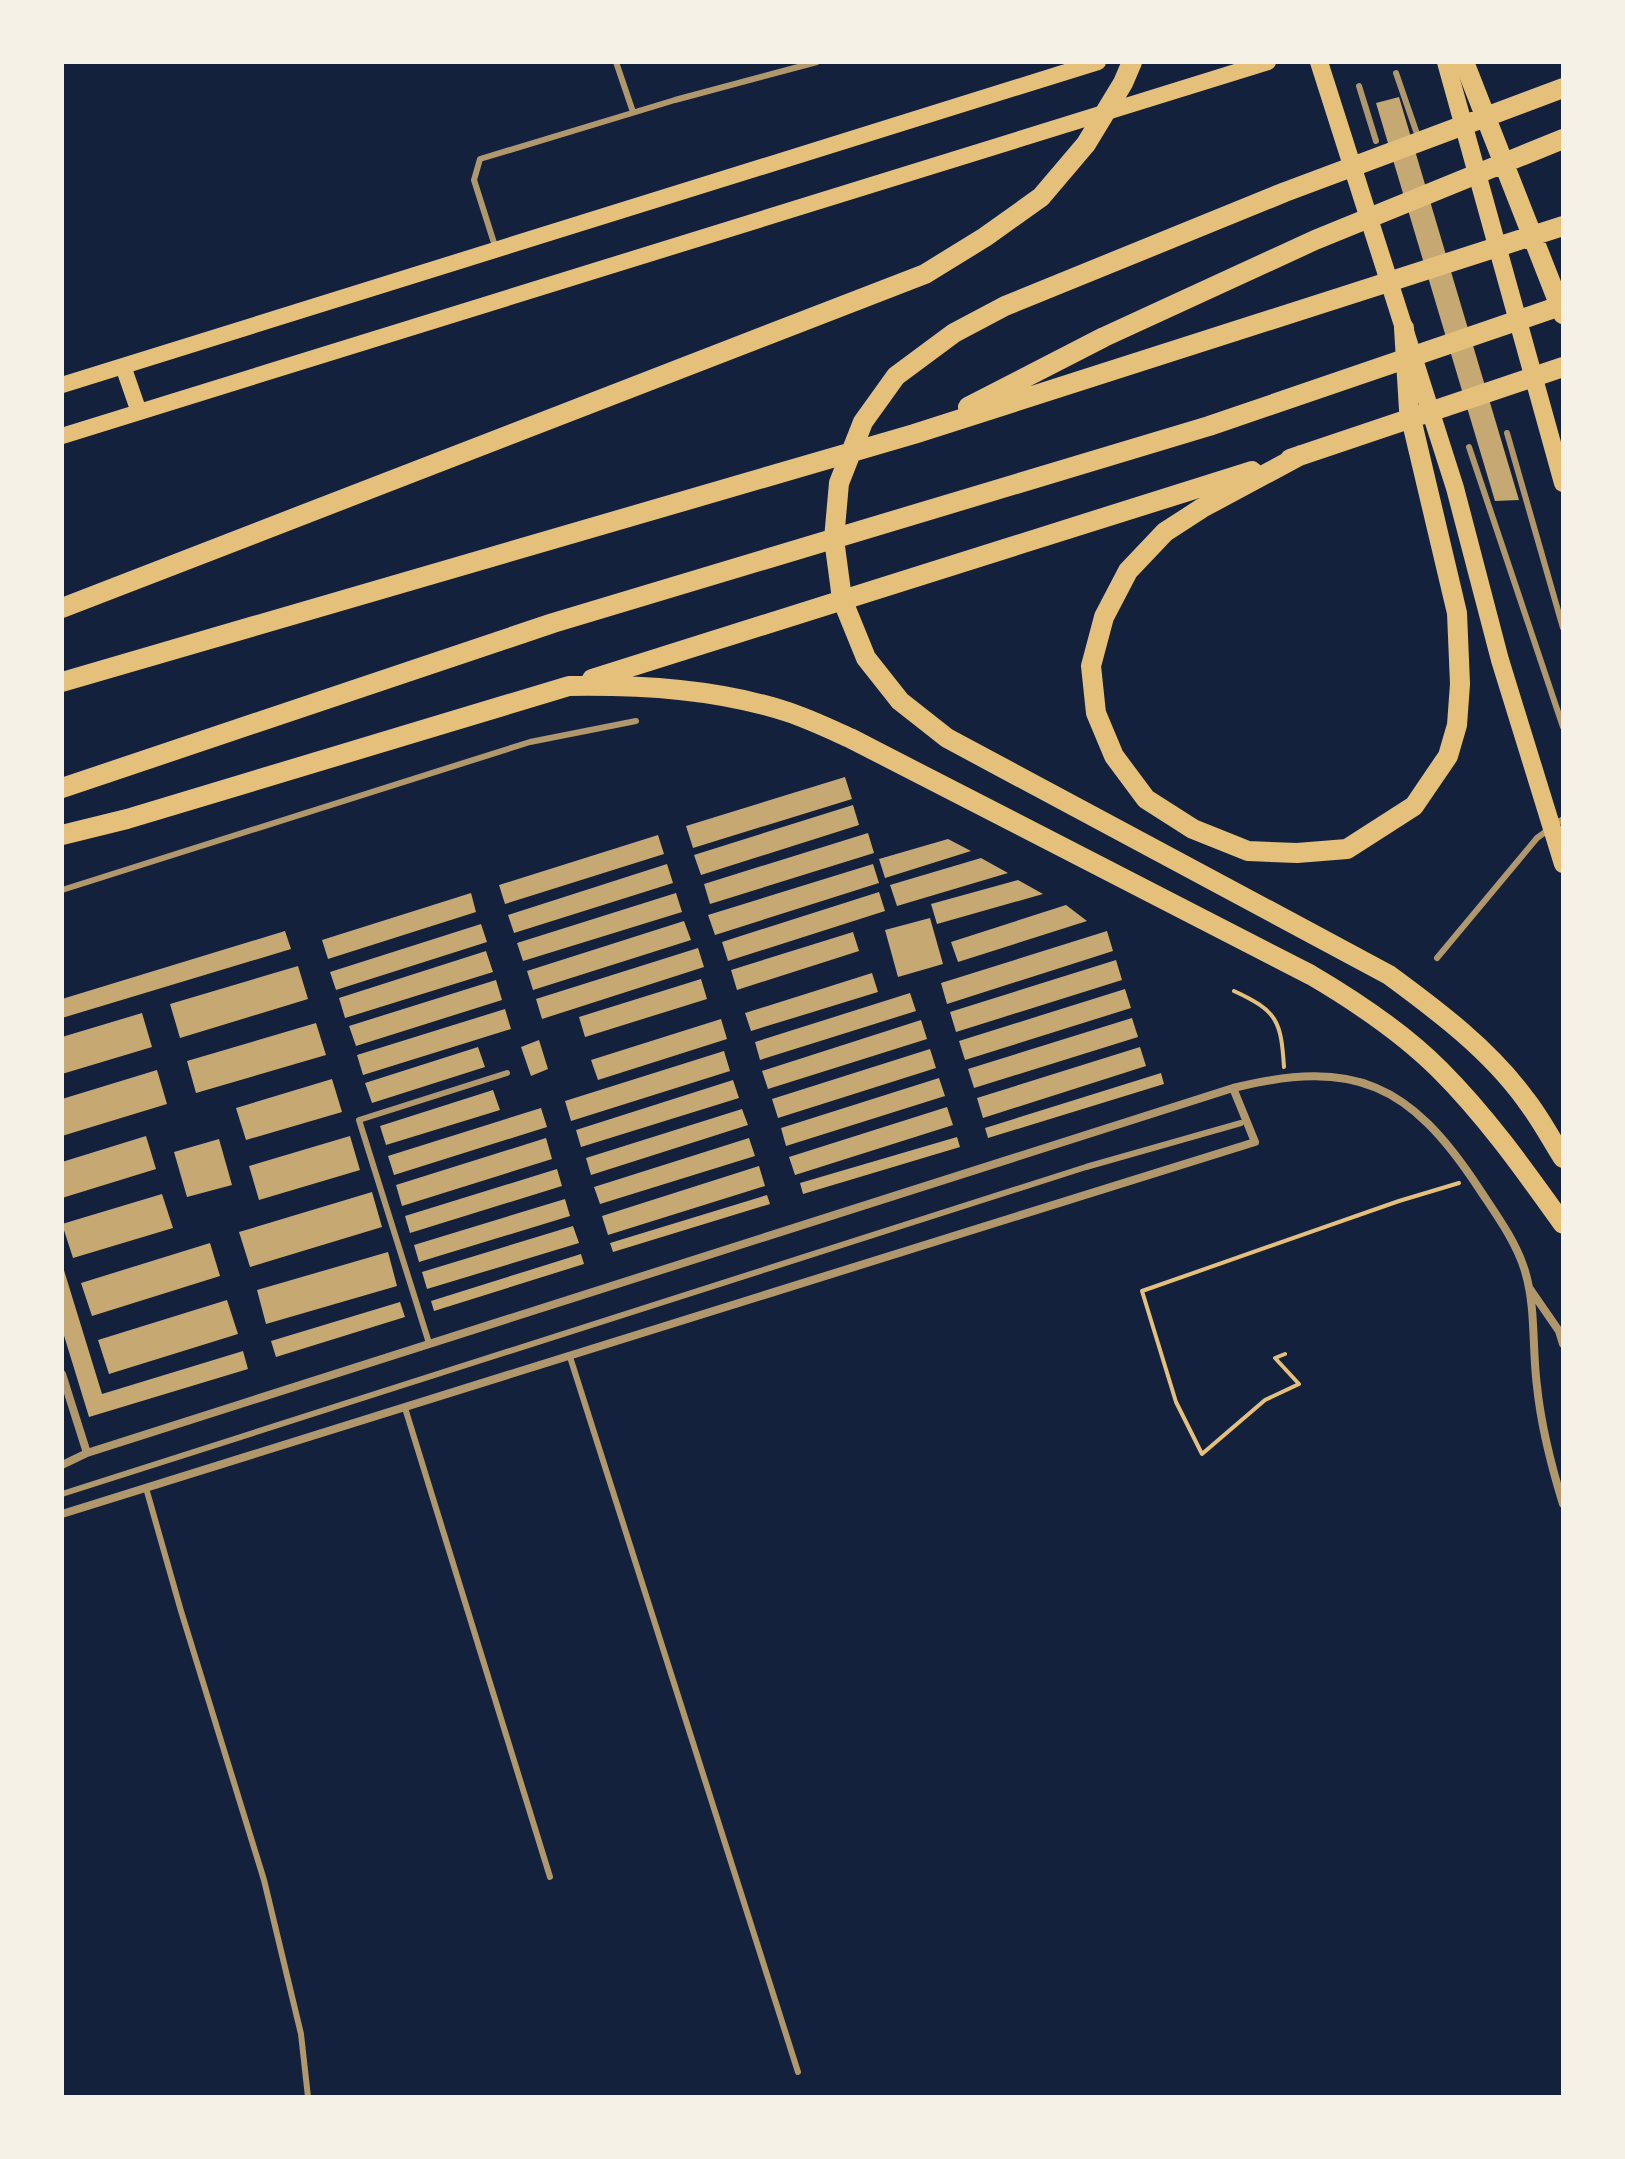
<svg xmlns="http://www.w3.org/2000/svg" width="1625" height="2159" font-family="Figtree,sans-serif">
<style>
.building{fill:#c6a872}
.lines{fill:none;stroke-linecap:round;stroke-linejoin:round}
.path{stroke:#e5c07b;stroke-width:4}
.service{stroke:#b1986c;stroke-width:6}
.minor{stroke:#b1986c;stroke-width:8}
.secondary{stroke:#e5c07b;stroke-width:16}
.primary{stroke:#e5c07b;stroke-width:18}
.trunk{stroke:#e5c07b;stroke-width:20}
</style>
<rect width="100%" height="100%" fill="#14213d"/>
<!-- building -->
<path class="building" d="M1399 97 1519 500 1495 501 1376 103Z
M845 777 852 799 693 848 686 826Z
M853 805 859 825 701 875 694 855Z
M868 833 874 853 710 904 704 884Z
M658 835 664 854 505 904 499 885Z
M948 839 971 851 885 878 879 859Z
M981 858 1008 873 897 906 890 885Z
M667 864 673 883 514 933 508 915Z
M873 864 879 883 715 935 708 915Z
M1018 880 1043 894 937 924 931 904Z
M879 892 885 911 728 961 722 942Z
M471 893 476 912 328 959 322 940Z
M676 893 682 912 523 961 517 943Z
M1066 905 1087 921 958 962 951 942Z
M930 918 943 964 898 977 885 930Z
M684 921 691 940 533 990 527 971Z
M481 924 487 942 336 990 330 972Z
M285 931 291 949 62 1018V999Z
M1107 931 1113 951 947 1004 941 983Z
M853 932 859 951 737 990 731 970Z
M698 948 704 967 542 1019 536 999Z
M486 951 493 972 345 1018 339 998Z
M1116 960 1122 980 956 1032 950 1012Z
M298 966 308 999 180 1038 170 1004Z
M872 973 878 992 751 1031 745 1013Z
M701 979 707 999 585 1037 579 1017Z
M496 980 502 1000 356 1046 349 1026Z
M1125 989 1131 1008 965 1060 959 1041Z
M910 993 916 1011 760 1060 755 1042Z
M505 1009 511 1029 363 1075 357 1055Z
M142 1013 152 1047 62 1074V1037Z
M1132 1018 1138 1037 974 1088 968 1069Z
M721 1019 727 1039 598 1080 591 1060Z
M921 1020 927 1039 768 1089 762 1071Z
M316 1023 326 1055 196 1093 187 1061Z
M539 1040 548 1069 531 1076 521 1047Z
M478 1047 485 1067 372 1103 365 1083Z
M1140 1047 1146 1066 983 1118 977 1098Z
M930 1049 936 1068 778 1118 772 1099Z
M724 1051 730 1071 571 1121 565 1101Z
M157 1070 167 1104 62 1136V1099Z
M1161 1073 1164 1084 988 1138 985 1128Z
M939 1078 945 1096 786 1146 781 1128Z
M332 1079 342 1112 246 1140 236 1108Z
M733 1080 739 1098 581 1147 576 1130Z
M493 1090 500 1110 386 1145 380 1126Z
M947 1107 953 1125 795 1175 789 1157Z
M541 1108 547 1127 394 1175 388 1156Z
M742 1109 748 1125 591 1175 586 1158Z
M146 1136 156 1169 62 1198V1162Z
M350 1136 360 1170 259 1200 249 1166Z
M957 1137 960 1147 803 1194 800 1183Z
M546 1138 552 1159 402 1206 396 1185Z
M749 1138 755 1156 600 1204 594 1187Z
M219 1139 232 1185 187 1197 174 1152Z
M759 1166 765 1186 608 1235 602 1216Z
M557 1169 562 1186 410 1233 405 1216Z
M372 1192 382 1227 250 1267 239 1232Z
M162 1194 173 1228 73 1258 62 1224Z
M767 1195 770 1204 613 1252 610 1243Z
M565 1199 570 1216 419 1262 414 1245Z
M573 1226 579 1243 427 1289 422 1272Z
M210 1243 220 1276 92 1316 81 1283Z
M388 1252 397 1286 266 1324 257 1290Z
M581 1254 584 1264 434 1311 431 1301Z
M63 1267 102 1394 243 1351 248 1369 89 1417 62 1329Z
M227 1300 238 1334 109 1374 98 1340Z
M400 1302 405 1317 276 1357 271 1341Z"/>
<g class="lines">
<!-- path -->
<path class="path" d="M1234 991C1277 1011 1281 1020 1284 1067
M1285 1354 1275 1358 1299 1384 1265 1400 1202 1454 1176 1402 1142 1291 1399 1201 1459 1183"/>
<!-- service -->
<path class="service" d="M616 62 633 112
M1396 73 1416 131
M1359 86 1376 141
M495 246 474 180 480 159 675 100 817 62
M1507 433 1563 628
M1469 447 1563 727
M62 890 530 742 636 721
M1437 958 1537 838 1563 819
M429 1343 359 1120 507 1073
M570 1357 798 2072
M405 1408 550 1877
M146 1488 181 1611 264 1880 301 2034 308 2097
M62 1494 1086 1167 1241 1123"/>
<!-- minor -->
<path class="minor" d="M1530 1289 1559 1331 1563 1344
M62 1374 87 1453
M62 1465 87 1453 1233 1088C1355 1058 1410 1084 1478 1187 1495 1213 1516 1241 1525 1271 1536 1307 1532 1349 1537 1386 1541 1426 1551 1465 1563 1504
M62 1514 1255 1142 1233 1088"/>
<!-- secondary -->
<path class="secondary" d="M123 366 139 412
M62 385 1098 62
M62 436 1268 62"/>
<!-- primary -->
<path class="primary" d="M1319 62 1455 488 1500 660 1563 864
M1446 62 1563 483"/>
<!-- trunk -->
<path class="trunk" d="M1464 62 1563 314
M1563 88 1285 192 1005 306 954 333 896 376 863 422 839 483 834 539 842 599 866 658 900 701 947 738 1389 975C1438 1011 1490 1050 1526 1100 1540 1118 1551 1139 1563 1158
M968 407 1104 337 1315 240 1563 139
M1301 455 1202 508 1165 532 1128 571 1104 617 1091 666 1096 713 1114 756 1146 799 1193 829 1248 851 1297 853 1347 849 1414 806 1448 756 1457 725 1460 684 1457 613 1409 410 1404 328
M1290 459 1563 367
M62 608 925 274 985 237 1041 197 1086 144 1123 83 1132 62
M592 679 1252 471
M62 682 914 434 1563 226
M62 788 553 623 1209 426 1563 305
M62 835 127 819 569 686C643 685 717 689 788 712 809 719 830 729 850 738L1311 975C1357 1002 1402 1032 1440 1070 1487 1117 1525 1171 1563 1224"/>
</g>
<!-- border -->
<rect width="1625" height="2159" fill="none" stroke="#f6f1e7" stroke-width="128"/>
</svg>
